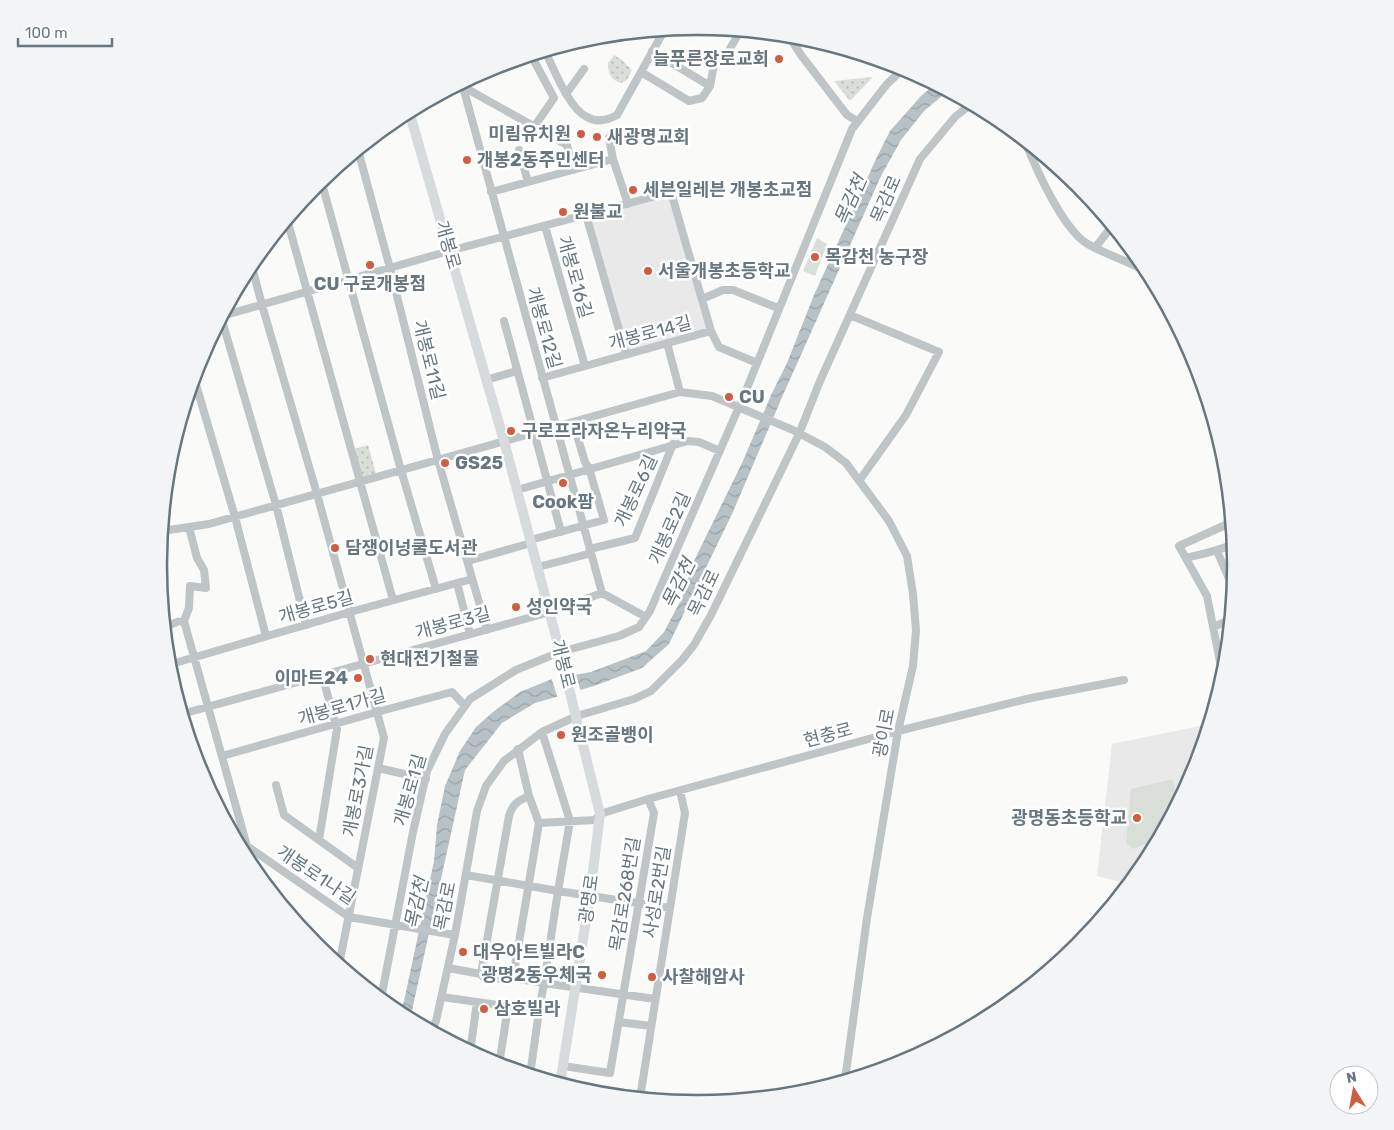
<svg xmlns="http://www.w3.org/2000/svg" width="1394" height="1130" font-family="Rubik,'Noto Sans KR',sans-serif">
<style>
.built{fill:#e8e9e8}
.grass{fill:#daded8}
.park{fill:url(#park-dots)}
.water{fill:url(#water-waves)}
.pier{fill:#fafaf8}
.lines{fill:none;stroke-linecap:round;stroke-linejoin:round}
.minor{stroke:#bfc4c7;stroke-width:8}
.major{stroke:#d8dbde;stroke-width:10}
.poi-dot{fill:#cf5d42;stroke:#fff;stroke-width:2}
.labels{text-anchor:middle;stroke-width:5;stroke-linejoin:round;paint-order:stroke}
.poi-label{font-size:18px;font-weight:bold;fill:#67767f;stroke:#fff;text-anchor:start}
.street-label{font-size:18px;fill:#67767f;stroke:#fff}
.water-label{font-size:19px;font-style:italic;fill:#637479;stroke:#fff}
.rim{fill:none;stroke:#67767f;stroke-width:2.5}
</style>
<defs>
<pattern id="park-dots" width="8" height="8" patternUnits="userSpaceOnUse" patternTransform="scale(1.25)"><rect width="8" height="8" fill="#daded8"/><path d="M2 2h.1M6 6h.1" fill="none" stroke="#b5b9b4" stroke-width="1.8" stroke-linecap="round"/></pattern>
<pattern id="water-waves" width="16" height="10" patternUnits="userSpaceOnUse" patternTransform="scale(1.25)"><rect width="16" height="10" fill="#b8c2c6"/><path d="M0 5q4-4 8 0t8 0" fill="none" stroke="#99a2a6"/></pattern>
</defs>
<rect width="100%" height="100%" fill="#fafaf8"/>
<!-- built -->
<path class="built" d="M671 192 711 331 626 354 586 215Z
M1200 726 1208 728 1195 771 1145 865 1128 884 1097 876 1112 744Z"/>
<!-- grass -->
<path class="grass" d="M817 238 827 244 815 276 803 271Z
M1173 779 1178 802 1158 839 1133 849 1126 843 1131 789Z"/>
<!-- park -->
<path class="park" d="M614 55 622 60 632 70 627 80 621 83C611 80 608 73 608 63Z
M873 77 850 101 834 81Z
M368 445 377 477 363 481 354 449Z"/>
<!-- water -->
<path class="water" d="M935 84 948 91 924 111 901 140 881 176 783 395 732 514 669 644 642 668 594 686 535 703 502 723 465 770 411 1015 409 1019 400 1014 404 1001 434 861 437 825 445 786 460 751 476 727 493 712 520 692 552 679 591 672 646 651 664 632 682 598 693 563 742 463 772 393 787 363 814 295 876 159 890 131 921 96Z"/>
<!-- pier -->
<path class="pier" d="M575 672 581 692 558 699 551 677Z"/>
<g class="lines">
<!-- minor -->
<path class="minor" d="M788 35 801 55 847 115 857 121
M545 51C554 69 569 109 587 117 597 123 608 120 617 115L665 29
M652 51 710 86
M531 55 554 98 534 127
M641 72 689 101 702 98 710 86 715 59 728 52 738 35 729 29
M462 86 567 145 573 170
M463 87 602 593
M566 94 584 69
M609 138 613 159 628 204
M1025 141C1036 169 1062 227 1086 243 1106 255 1129 261 1149 273
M358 150 390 268 438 460 487 630
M519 150 528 182
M321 180 401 470 436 589
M491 192 613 159
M586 215 626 354
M287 219 393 600
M545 226 585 366
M1095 248 1112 226
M251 263 262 305 317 494 384 738 339 965
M702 299 723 290H733L778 308
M850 315 939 352 906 415 859 481
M222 316 449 251 671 192 711 331 542 378
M221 317 276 505 306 625
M504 321 561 532
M711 331 719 347 757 363
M667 343 680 392
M194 378 235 517 266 636
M486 380 517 371
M188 396 198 393
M517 490 688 441 699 442 720 451
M189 527 197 558 204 570 206 588 190 586 189 608 184 621 247 846 349 917 455 935
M162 531 209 524 680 392 712 396 793 430 825 447 846 463 889 521 907 556 913 594 916 630 913 666 898 731 867 918 845 1080
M530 540 604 520 589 468 585 462 573 422
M1217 551 1233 588
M1186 558C1202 554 1218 551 1234 544
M468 561 531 543
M538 567 588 554 590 549 635 538 673 444
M457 583 470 634
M164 626C172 626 173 621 184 621
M1213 627 1230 620
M168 665 350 612 472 579
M1223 677 1207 596 1179 546 1232 522
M182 714 550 612 602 593 646 617
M542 732 570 821 558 891 670 908
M222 756 377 712 452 692 465 706
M378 768 426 779
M276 785 284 815 358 868
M539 823 595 820 600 814 648 799 898 731 1031 698 1124 680
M319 840 337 729 322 675
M448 968 481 974 483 977 511 980 513 978 544 983 558 891 466 875
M481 974 509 816C513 803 518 801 529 796
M513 978 539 823 529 796 518 749
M442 997 539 1011 530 1075
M381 999 413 832 427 771 445 734 470 699 516 670 560 652 619 636 639 627 650 611 745 393 852 129 887 84 904 68
M539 1011 544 983 655 999
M619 1022 651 1026
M432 1031 436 1021 455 935 477 811 486 786 504 761 542 732 577 716 634 699 651 691 682 660 694 645 711 615 799 434 820 381 920 159 955 117 971 104
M470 1052 477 1002
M499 1065 508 1007
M563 1066 610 1073 654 813 648 799
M640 1098 685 813 680 791"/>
<!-- major -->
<path class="major" d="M409 111 504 441 560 652 600 814 590 895 560 1084"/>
</g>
<!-- markers -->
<g class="poi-dot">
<circle cx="779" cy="59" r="5"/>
<circle cx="581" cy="134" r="5"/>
<circle cx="597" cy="137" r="5"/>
<circle cx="467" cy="160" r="5"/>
<circle cx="633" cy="190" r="5"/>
<circle cx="563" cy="212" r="5"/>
<circle cx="815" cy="257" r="5"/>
<circle cx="370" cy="265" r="5"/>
<circle cx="648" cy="271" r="5"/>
<circle cx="729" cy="397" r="5"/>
<circle cx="511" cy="431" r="5"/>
<circle cx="445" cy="463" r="5"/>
<circle cx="563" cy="483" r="5"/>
<circle cx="335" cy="548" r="5"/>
<circle cx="516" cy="607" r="5"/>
<circle cx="370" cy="659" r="5"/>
<circle cx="358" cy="678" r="5"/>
<circle cx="561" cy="735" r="5"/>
<circle cx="1137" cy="818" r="5"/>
<circle cx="463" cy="952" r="5"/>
<circle cx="602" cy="975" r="5"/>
<circle cx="652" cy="977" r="5"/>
<circle cx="484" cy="1009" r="5"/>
</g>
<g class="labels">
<!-- poi labels -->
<g class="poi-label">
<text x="769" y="65" text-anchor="end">늘푸른장로교회</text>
<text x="571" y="140" text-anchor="end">미림유치원</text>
<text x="607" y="143">새광명교회</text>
<text x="477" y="166">개봉2동주민센터</text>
<text x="643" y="196">세븐일레븐 개봉초교점</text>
<text x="573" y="218">원불교</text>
<text x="825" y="263">목감천 농구장</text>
<text x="658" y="277">서울개봉초등학교</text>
<text x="370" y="290" text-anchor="middle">CU 구로개봉점</text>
<text x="739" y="403">CU</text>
<text x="521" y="437">구로프라자온누리약국</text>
<text x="455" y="469">GS25</text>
<text x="563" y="508" text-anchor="middle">Cook팜</text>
<text x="345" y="554">담쟁이넝쿨도서관</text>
<text x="526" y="613">성인약국</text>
<text x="380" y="665">현대전기철물</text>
<text x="348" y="684" text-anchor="end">이마트24</text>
<text x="571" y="741">원조골뱅이</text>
<text x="1127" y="824" text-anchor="end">광명동초등학교</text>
<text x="473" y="958">대우아트빌라C</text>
<text x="592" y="981" text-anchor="end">광명2동우체국</text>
<text x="662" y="983">사찰해암사</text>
<text x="494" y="1015">삼호빌라</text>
</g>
<!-- street labels -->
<g class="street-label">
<text transform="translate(886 199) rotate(-66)" y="6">목감로</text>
<text transform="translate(448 245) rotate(74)" y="6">개봉로</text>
<text transform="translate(575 277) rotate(74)" y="6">개봉로16길</text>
<text transform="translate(544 328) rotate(74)" y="6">개봉로12길</text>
<text transform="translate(650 333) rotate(-15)" y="6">개봉로14길</text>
<text transform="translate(429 360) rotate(76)" y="6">개봉로11길</text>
<text transform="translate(636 491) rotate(-65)" y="6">개봉로6길</text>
<text transform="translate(670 528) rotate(-66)" y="6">개봉로2길</text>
<text transform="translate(704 593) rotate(-64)" y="6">목감로</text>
<text transform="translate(316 607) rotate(-16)" y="6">개봉로5길</text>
<text transform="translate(453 623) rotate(-15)" y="6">개봉로3길</text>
<text transform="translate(563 664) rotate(76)" y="6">개봉로</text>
<text transform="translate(342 707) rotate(-16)" y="6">개봉로1가길</text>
<text transform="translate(884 733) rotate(-79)" y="6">광이로</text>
<text transform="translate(828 735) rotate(-15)" y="6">현충로</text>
<text transform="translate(410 790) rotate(-74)" y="6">개봉로1길</text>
<text transform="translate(358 791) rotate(-79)" y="6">개봉로3가길</text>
<text transform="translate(316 875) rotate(34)" y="6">개봉로1나길</text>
<text transform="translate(657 892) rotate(-81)" y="6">사성로2번길</text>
<text transform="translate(625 894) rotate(-81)" y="6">목감로268번길</text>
<text transform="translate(589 899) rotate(-82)" y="6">광명로</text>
<text transform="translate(445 906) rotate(-79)" y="6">목감로</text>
</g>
<!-- water labels -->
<g class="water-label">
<text transform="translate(850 200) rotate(-66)" y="7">목감천</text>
<text transform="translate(678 583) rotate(-64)" y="7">목감천</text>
<text transform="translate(416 903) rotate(-78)" y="7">목감천</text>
</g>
</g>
<!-- crop -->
<path d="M0 0H1394V1130H0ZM167 565a530 530 0 1 1 1060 0a530 530 0 1 1-1060 0Z" fill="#f3f4f5" fill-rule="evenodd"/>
<path class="rim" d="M167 565a530 530 0 1 1 1060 0a530 530 0 1 1-1060 0Z"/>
<!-- north arrow -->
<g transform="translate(1354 1090) rotate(349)"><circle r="24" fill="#ffffff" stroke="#c2c8cc"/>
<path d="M0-4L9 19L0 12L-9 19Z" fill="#cf5d42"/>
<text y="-8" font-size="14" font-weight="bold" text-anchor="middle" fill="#67767f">N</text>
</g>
<!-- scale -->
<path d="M18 38v8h94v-8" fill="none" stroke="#67767f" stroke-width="2.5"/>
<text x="25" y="38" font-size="15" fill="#67767f" stroke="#ffffff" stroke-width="4" paint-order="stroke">100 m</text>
</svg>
